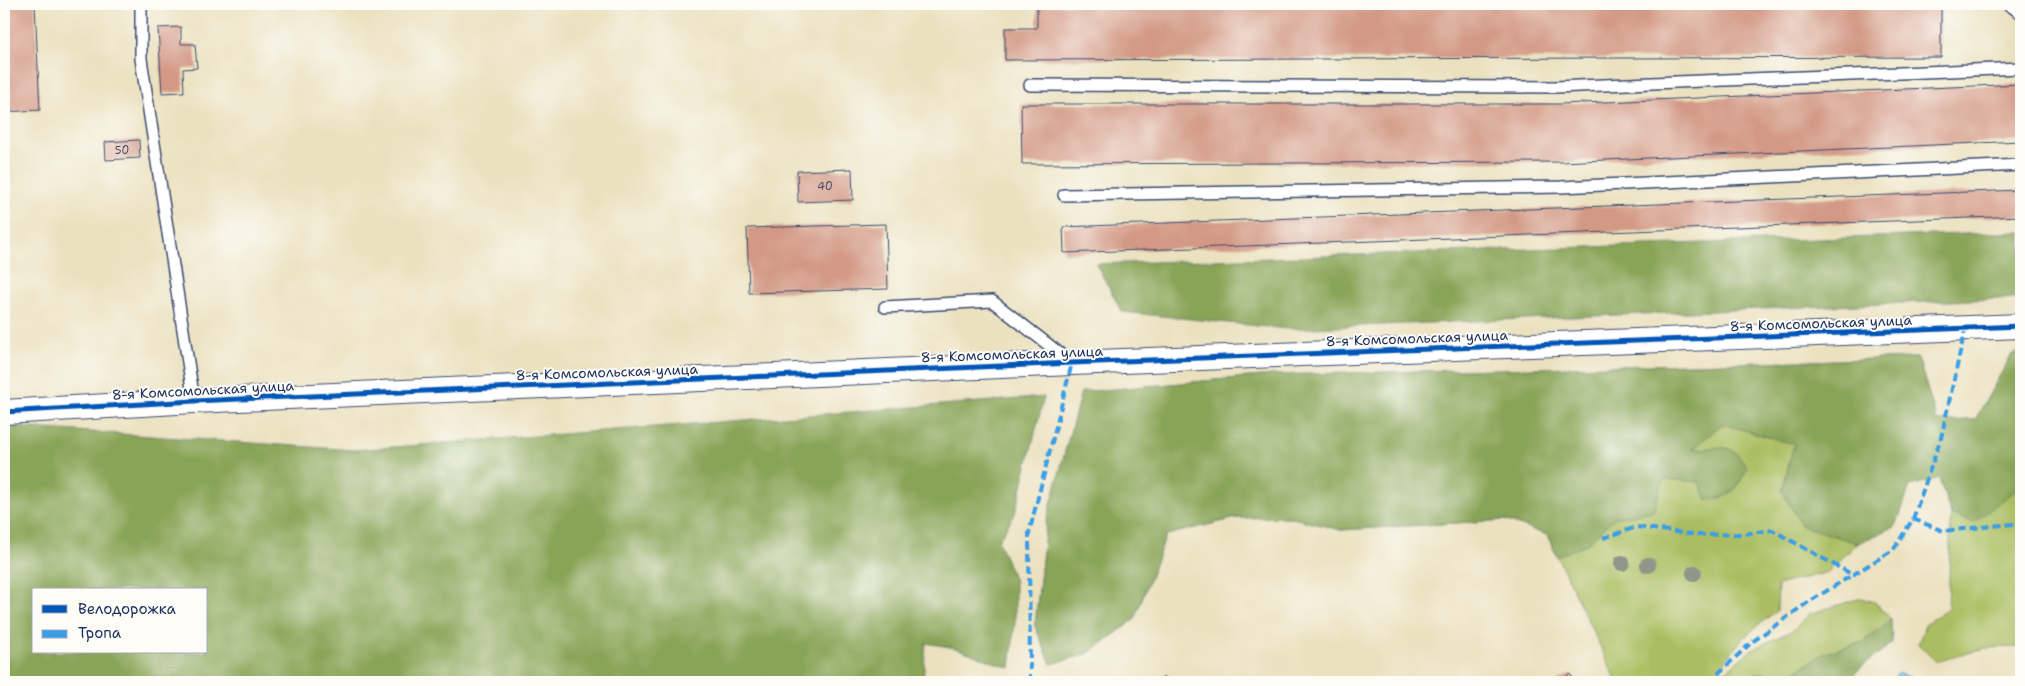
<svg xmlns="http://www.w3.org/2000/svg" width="2025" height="686" font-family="'Shantell Sans',sans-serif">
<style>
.green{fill:#abbd61;stroke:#637660}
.forest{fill:#88a457;stroke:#526a5a;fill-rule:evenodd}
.water{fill:#5bafd7;stroke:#3b6f9a}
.building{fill:#d39985}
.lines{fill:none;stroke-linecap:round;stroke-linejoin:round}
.service-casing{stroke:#3a4a6d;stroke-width:14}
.minor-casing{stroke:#3a4a6d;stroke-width:26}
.service{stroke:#fff;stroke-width:11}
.minor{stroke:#fff;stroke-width:24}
.quiet{stroke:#3b9de6;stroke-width:4;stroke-dasharray:8 4;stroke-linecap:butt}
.cycleway-casing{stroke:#fdfcf7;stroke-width:8}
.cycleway{stroke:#0057b8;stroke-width:5}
.tree{fill:#90978a}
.labels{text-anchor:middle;stroke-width:4;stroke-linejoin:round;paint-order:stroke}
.number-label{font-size:11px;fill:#494a68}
.street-label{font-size:14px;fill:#1b2f5e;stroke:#fdfcf7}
</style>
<rect width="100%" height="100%" fill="#fdfcf7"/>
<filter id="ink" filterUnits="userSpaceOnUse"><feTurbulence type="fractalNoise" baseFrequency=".02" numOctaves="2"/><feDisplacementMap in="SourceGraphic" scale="10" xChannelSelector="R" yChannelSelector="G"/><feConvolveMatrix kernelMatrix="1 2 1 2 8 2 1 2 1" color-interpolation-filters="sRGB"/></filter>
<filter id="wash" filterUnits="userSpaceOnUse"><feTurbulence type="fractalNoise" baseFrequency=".0096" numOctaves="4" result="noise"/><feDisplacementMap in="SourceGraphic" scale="20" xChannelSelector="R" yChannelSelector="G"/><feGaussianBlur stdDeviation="1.12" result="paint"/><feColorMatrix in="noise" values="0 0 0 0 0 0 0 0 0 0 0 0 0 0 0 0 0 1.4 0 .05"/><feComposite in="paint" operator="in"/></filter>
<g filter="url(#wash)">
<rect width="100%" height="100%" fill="#ebe1bf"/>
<!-- green -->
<path class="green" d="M2021 352V647L1986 648 1936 662 1918 644 1926 623 1948 609 1951 515 1939 478 1910 486 1896 526 1858 543 1828 572 1778 585 1777 611C1749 631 1730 648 1715 680L1751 650 1793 630 1809 614 1861 598 1875 602 1891 619 1863 642 1825 653 1785 678 1762 673 1746 677 1745 682H1617L1547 535 1505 520 1341 530 1289 517 1236 518 1166 535 1134 620 1087 654 1051 664 1035 626 1046 523 1081 392 1272 375 1918 358 1937 421 1975 420 2012 354Z"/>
<!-- forest -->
<path class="forest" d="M2021 232V298L1287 329 1122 312 1096 264Z
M2021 352V486L1974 522 1951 515 1939 478 1910 486 1896 526 1858 543 1802 526 1782 491 1794 444 1722 424 1693 449C1721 449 1731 439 1747 468 1737 490 1732 498 1707 500L1699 482 1664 479 1653 511 1614 518 1587 544 1557 556 1547 535 1505 520 1341 530 1289 517 1236 518 1166 535 1134 620 1087 654 1051 664 1035 626 1046 523 1081 392 1272 375 1918 358 1937 421 1975 420 2012 354Z
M1044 397 1015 514 998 541 1015 581V623L1010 668 955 648 926 643 923 682H780L774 677 697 682H4V426L354 450ZM34 590H206V652H34Z
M1891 619 1892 643 1859 669 1848 682H1745L1746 677 1762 673 1785 678 1825 653 1863 642Z"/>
<!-- water -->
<path class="water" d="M1897 673 1929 682H1892Z"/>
<g id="blocks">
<!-- building -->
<path class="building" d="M4 4H35L40 110 4 112Z
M1941 4V57L1005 60V28H1037V5Z
M181 27V44H195L197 68 183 69 184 92 162 93 158 28Z
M2021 84V141L1561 162 1022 164 1021 104H1560Z
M139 140 140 158 106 160 105 142Z
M852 169 853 200 798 202 797 171Z
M2021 190V216L1064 253 1063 227Z
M886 224 888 289 749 293 747 228Z
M1570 674 1575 682H1556Z
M1163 677 1181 682H1161Z"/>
</g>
</g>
<g filter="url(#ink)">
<use href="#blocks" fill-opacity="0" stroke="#3a4a6d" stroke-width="1"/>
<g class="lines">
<defs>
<path id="service" d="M141 4V59L194 401
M2008 4 2021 13
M1030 85 1555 87 2021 68
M1064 195 1561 187 2021 165
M885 307 992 301 1068 360"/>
<path id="minor" d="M4 412 194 401 1072 363 2021 326"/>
</defs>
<!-- service casing -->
<use href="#service" class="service-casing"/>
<!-- minor casing -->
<use href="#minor" class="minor-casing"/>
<!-- service -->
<use href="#service" class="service"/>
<!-- minor -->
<use href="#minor" class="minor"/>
<!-- quiet -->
<path class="quiet" d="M1913 519 1943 531 2013 524 2021 527
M1603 538 1637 527 1699 535 1744 534 1772 530 1853 575
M1030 682 1029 533 1072 363
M1709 682 1752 642 1807 603 1893 550 1913 519 1941 438 1965 330"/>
<defs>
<path id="cycleway" d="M4 412 194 401 1072 363 2021 326"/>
</defs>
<!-- cycleway casing -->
<use href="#cycleway" class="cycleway-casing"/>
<!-- cycleway -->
<use href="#cycleway" class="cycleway"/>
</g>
<!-- trees -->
<g class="tree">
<circle cx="1622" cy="563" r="8"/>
<circle cx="1648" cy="565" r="8"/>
<circle cx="1694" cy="573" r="8"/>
</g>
</g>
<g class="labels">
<!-- number labels -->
<g class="number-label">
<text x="122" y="154">50</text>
<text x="825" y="190">40</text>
</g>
<!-- street labels -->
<g class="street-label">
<text transform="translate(1821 323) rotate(-2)" y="5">8-я Комсомольская улица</text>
<text transform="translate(1417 338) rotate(-2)" y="5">8-я Комсомольская улица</text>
<text transform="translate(1012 354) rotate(-2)" y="5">8-я Комсомольская улица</text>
<text transform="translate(607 372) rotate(-2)" y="5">8-я Комсомольская улица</text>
<text transform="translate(203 390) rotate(-3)" y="5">8-я Комсомольская улица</text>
</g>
</g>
<!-- margin -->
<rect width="2025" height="686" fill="none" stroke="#fdfcf7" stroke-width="20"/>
<!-- legend -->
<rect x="32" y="588" width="175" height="65" fill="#fdfcf7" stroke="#a3aaba"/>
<rect x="42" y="605" width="25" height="8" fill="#0057b8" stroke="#a3aaba"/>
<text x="78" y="614" font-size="15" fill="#1b2f5e">Велодорожка</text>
<rect x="42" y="630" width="25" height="8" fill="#3b9de6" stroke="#a3aaba"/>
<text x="78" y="638" font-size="15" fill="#1b2f5e">Тропа</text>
</svg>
